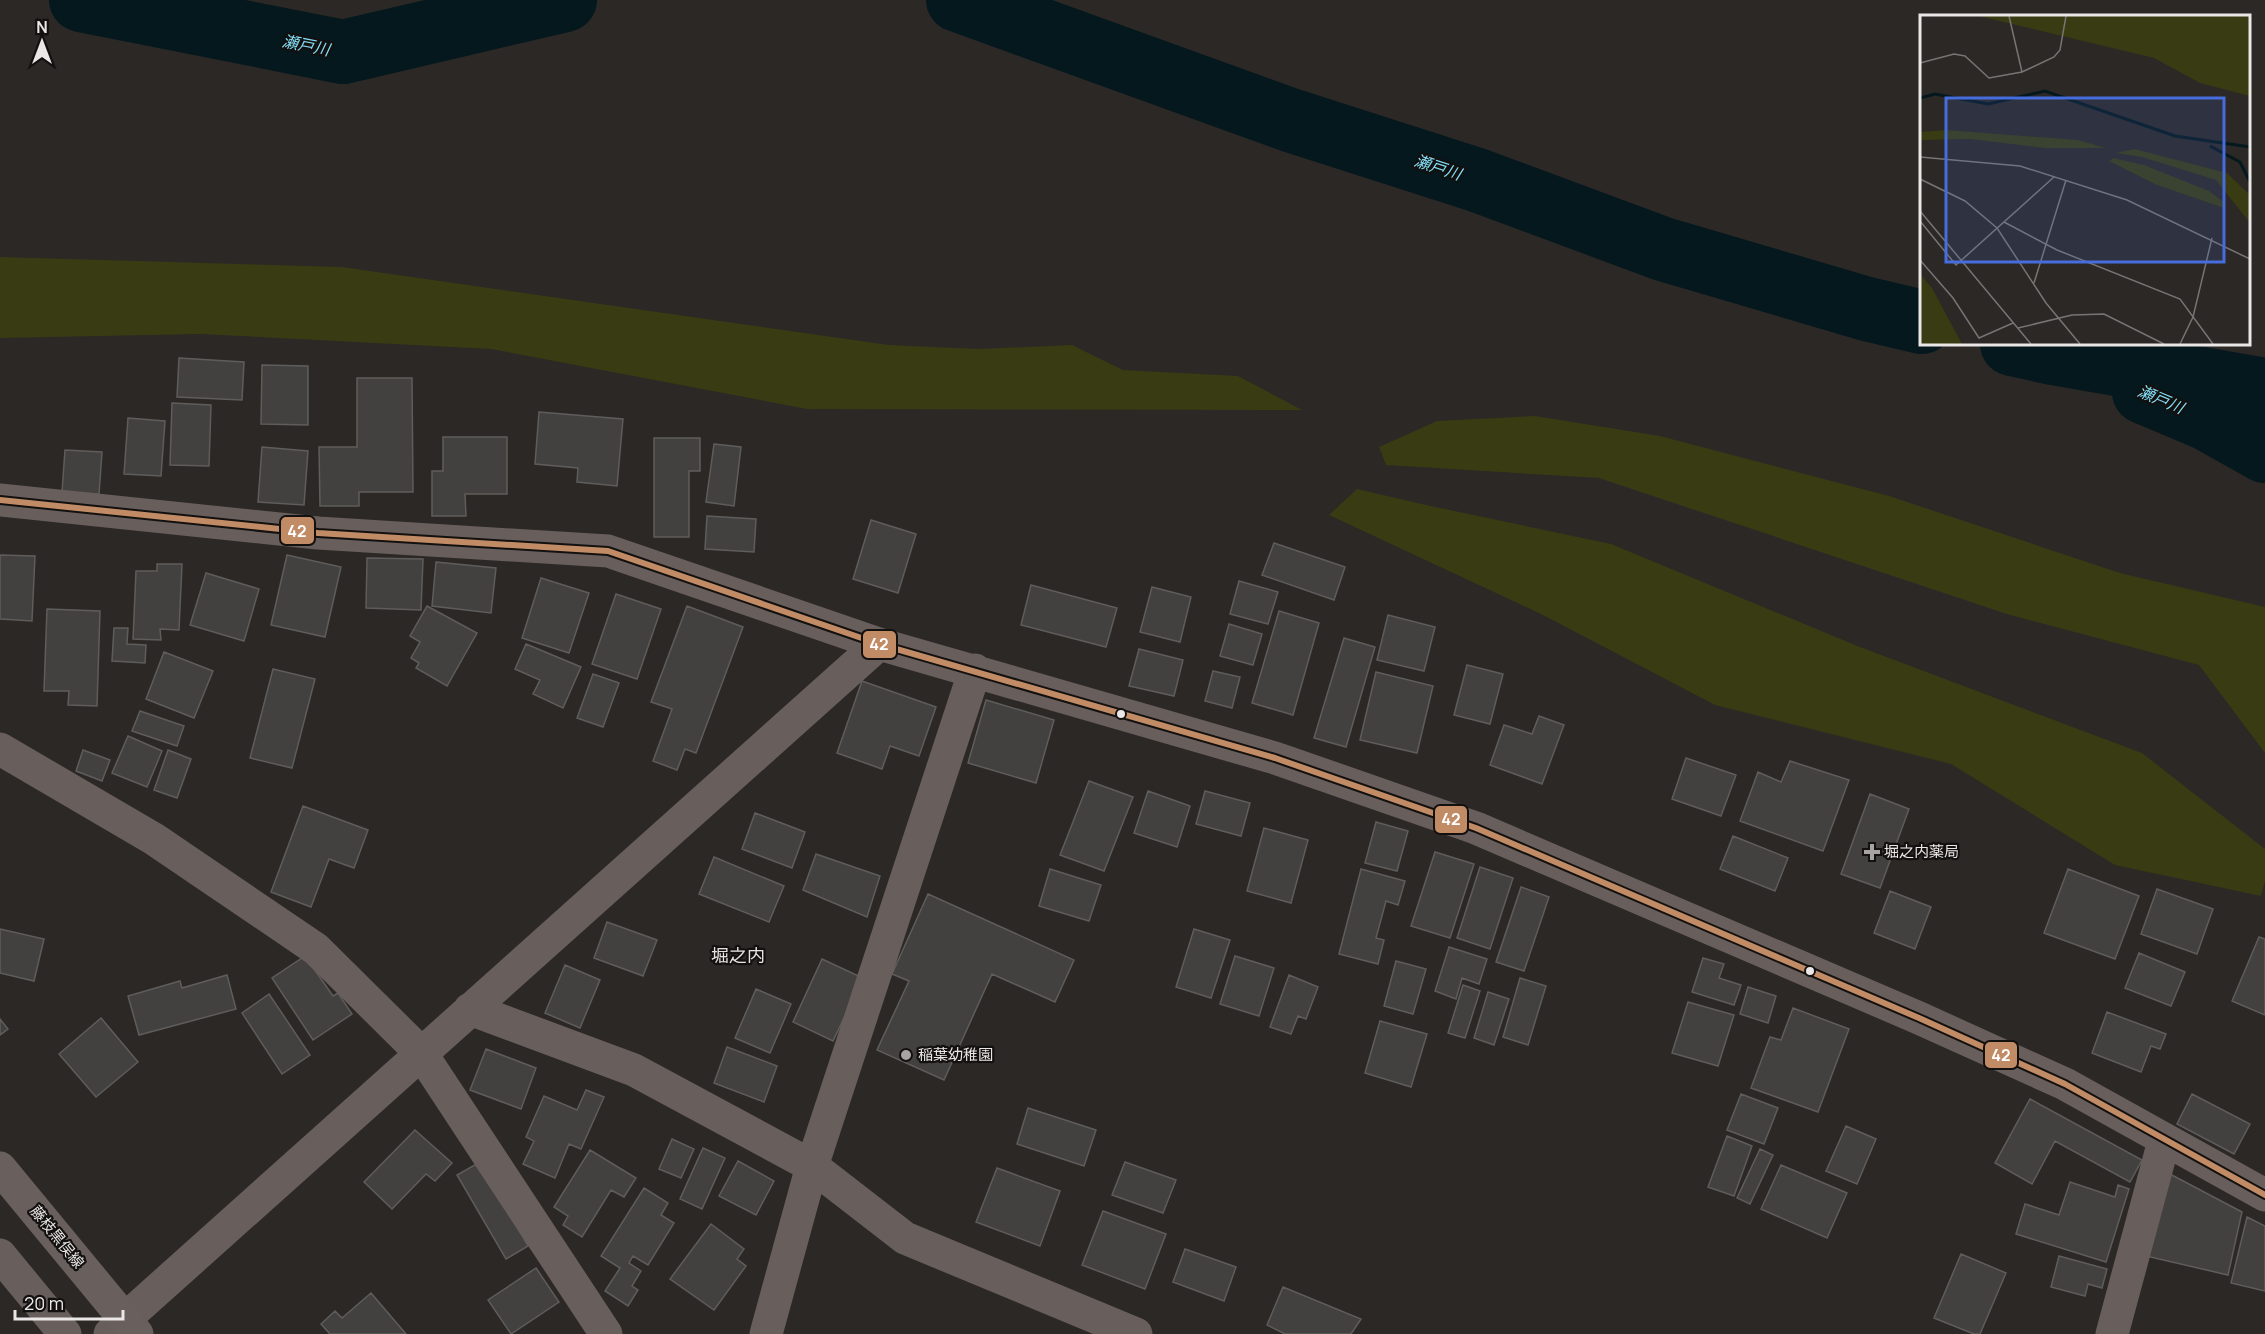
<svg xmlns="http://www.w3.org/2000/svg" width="2265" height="1334" font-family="Manrope,'Noto Sans JP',sans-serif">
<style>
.green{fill:#393b13}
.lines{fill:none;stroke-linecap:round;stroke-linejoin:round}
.river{stroke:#04181d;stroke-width:64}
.building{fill:#43413f;stroke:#5f5d5b;stroke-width:1.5}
.minor{stroke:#685e5c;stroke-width:33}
.primary{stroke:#695f5c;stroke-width:33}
.bus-1-casing{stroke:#131110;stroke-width:10}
.bus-1{stroke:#c18c65;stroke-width:6}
.bus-dot{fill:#eae7e6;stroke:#131110;stroke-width:2}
.poi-dot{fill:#a7a4a3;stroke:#131110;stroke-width:2}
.labels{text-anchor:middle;stroke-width:4.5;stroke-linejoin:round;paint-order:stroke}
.poi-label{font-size:15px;fill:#eae7e6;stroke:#131110;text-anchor:start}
.street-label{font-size:15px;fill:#eae7e6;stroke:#131110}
.water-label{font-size:16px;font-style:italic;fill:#82dff7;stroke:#131110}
.quarter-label{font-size:18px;fill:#e7e2de;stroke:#131110}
.inset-river{fill:none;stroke:#04181d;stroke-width:3}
.inset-road{fill:none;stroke:#777473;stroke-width:1.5}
.view{fill:#466ddb;fill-opacity:0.15;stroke:#466ddb;stroke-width:3}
.inset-edge{fill:none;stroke:#eae7e6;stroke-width:3}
.line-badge{stroke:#131110;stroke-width:2}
.badge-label{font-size:16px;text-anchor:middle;font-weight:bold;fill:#fff}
</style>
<rect width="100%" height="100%" fill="#2b2826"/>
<!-- green -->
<path class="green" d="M0 257 342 267 889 345 979 349 1072 345 1123 370 1238 376 1302 410 807 409 491 349 201 334 0 338Z
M1535 416 1660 436 1889 496 2120 573 2265 607V753L2199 665 2010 615 1599 478 1386 465 1379 447 1437 421Z
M1357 489 1426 505 1611 544 1860 647 2142 753 2265 849V881L2261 896 2115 865 1951 764 1715 705 1543 615 1329 515Z"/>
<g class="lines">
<!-- river -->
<path class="river" d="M81 0 343 52 565 0
M958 0 1290 120 1477 180 1663 249 1867 309 1922 322
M2012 344 2053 353 2265 390
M2144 392 2208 419 2265 451"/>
</g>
<!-- building -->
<path class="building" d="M179 358 244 362 242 400 177 397Z
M262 365 308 366V425L261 424Z
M357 378H412L413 492H359V506H320L319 447H357Z
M172 403 211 405 209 466 170 465Z
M539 412 623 419 617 486 577 482 578 468 535 464Z
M128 418 165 421 161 476 124 474Z
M443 437H507V494H465L466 516H432V471H443Z
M654 438H700V471H689V537H654Z
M714 444 741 447 734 506 706 502Z
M262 447 308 451 304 505 258 502Z
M65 450 102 452 99 494 62 492Z
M707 516 756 519 754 552 705 549Z
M871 520 916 534 898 593 853 579Z
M1274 543 1345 567 1334 600 1262 575Z
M0 555 35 556 32 621 0 619Z
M287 555 341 567 325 637 271 625Z
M367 558 423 559 421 610 366 608Z
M436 562 496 568 491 613 432 606Z
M157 564H182L179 630 160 629 161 640 133 639 136 571H157Z
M206 573 259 589 244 641 190 625Z
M541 578 589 593 569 653 522 638Z
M1239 581 1278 592 1268 624 1230 614Z
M1031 585 1117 608 1106 647 1021 625Z
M1152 587 1191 597 1180 642 1140 632Z
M616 594 661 609 637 679 592 664Z
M427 606 477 633 447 686 416 668 419 663 411 658 420 642 410 636Z
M687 606 743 627 696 753 685 749 677 770 653 761 672 709 651 702Z
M47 609 100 611 97 706 68 705 69 691H44Z
M1279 611 1319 623 1293 715 1252 703Z
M1388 615 1435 627 1424 671 1377 660Z
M1229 624 1262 634 1253 665 1220 656Z
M114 628H128L127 644 146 645 145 663 112 661Z
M1344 638 1375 647 1346 747 1314 738Z
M526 644 581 667 563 708 533 694 540 680 515 669Z
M1139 649 1183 660 1174 696 1129 686Z
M164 652 213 671 194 718 146 699Z
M1467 665 1503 674 1490 724 1454 715Z
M273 669 315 679 292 768 250 758Z
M1213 671 1240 677 1232 708 1205 701Z
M1376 672 1433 686 1417 753 1360 740Z
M593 674 619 683 603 727 577 718Z
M862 681 936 707 919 756 890 746 882 769 837 753Z
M986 700 1054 720 1036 783 968 763Z
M140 711 184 726 177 746 132 731Z
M1539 716 1564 725 1542 784 1490 765 1504 725 1532 734Z
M128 736 162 751 147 787 112 773Z
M83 750 110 760 102 781 76 771Z
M168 750 191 759 177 798 154 790Z
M1686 758 1736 775 1721 816 1672 799Z
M1790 761 1849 780 1823 851 1740 821 1758 772 1781 782Z
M1089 781 1133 797 1104 871 1060 855Z
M1148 791 1190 806 1177 847 1134 833Z
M1205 791 1250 803 1241 836 1196 824Z
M1870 794 1909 809 1880 888 1841 874Z
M303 806 368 830 354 868 329 859 311 907 271 892Z
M755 813 805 832 792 868 742 849Z
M1376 822 1408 831 1397 871 1365 863Z
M1264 828 1308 840 1291 903 1247 891Z
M1733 836 1788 858 1775 891 1720 869Z
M1435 852 1474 864 1450 938 1411 926Z
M816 854 880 876 867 917 803 890Z
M714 857 784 886 769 922 699 894Z
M1480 867 1513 878 1490 949 1457 938Z
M1050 869 1101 885 1089 921 1039 906Z
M1361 869 1405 881 1398 905 1386 901 1376 938 1384 940 1378 964 1339 954Z
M2068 869 2139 896 2115 959 2044 933Z
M1521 887 1549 897 1524 971 1496 962Z
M2157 889 2213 909 2197 954 2141 934Z
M1890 891 1931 907 1915 949 1874 933Z
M928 894 1074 960 1055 1002 992 974 944 1080 877 1050 909 981 892 974Z
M607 922 657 940 643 976 594 958Z
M0 929 44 939 34 981 0 973Z
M1194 929 1230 940 1211 998 1176 987Z
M2259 937 2265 939V1015L2232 1001Z
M1449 947 1487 959 1479 984 1462 978 1456 999 1435 991Z
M2139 953 2185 972 2171 1006 2125 988Z
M305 956 333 996 338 993 352 1014 313 1040 272 978Z
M1235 956 1274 968 1259 1016 1220 1004Z
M1703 958 1724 964 1719 978 1741 985 1734 1005 1692 992Z
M822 959 863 978 833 1041 793 1022Z
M1396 961 1426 969 1413 1014 1384 1006Z
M565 965 600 980 580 1028 545 1013Z
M227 975 236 1009 139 1035 128 996 180 981 182 988Z
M1289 975 1318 987 1306 1019 1298 1016 1291 1034 1270 1027Z
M1520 978 1546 986 1528 1045 1503 1037Z
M1463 985 1480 991 1465 1038 1448 1033Z
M1748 987 1776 996 1768 1023 1740 1014Z
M756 989 791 1004 770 1053 735 1038Z
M1488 992 1509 999 1494 1045 1474 1038Z
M269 994 310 1055 282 1074 242 1013Z
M1688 1002 1734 1015 1718 1066 1672 1053Z
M1793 1008 1849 1029 1818 1112 1751 1088 1770 1037 1781 1040Z
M2107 1012 2166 1034 2160 1049 2151 1046 2141 1072 2092 1053Z
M101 1018 138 1062 96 1097 59 1054Z
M0 1019 8 1029 0 1035Z
M1380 1021 1427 1034 1411 1087 1365 1073Z
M727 1047 777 1066 764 1102 714 1083Z
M486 1049 536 1068 521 1109 470 1090Z
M586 1090 604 1097 581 1149 569 1144 555 1178 523 1164 534 1141 526 1137 544 1096 577 1110Z
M1741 1094 1778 1108 1764 1144 1727 1130Z
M2192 1094 2250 1124 2234 1154 2177 1124Z
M2030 1099 2142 1160 2130 1182 2055 1141 2032 1184 1995 1163Z
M1028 1108 1096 1130 1084 1166 1017 1144Z
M1846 1126 1876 1139 1857 1184 1826 1171Z
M415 1130 452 1163 435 1181 426 1174 392 1209 364 1182Z
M1727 1136 1752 1146 1734 1196 1708 1187Z
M672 1139 694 1149 681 1178 659 1169Z
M703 1148 725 1158 702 1209 680 1199Z
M1760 1149 1773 1155 1750 1204 1737 1198Z
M590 1150 636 1178 624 1197 611 1190 582 1237 563 1225 568 1216 554 1207Z
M738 1161 774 1181 756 1215 719 1196Z
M480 1162 528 1246 506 1259 457 1175Z
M1125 1162 1176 1180 1163 1213 1112 1195Z
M1781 1165 1847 1193 1827 1238 1761 1209Z
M997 1168 1060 1191 1040 1246 976 1222Z
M2168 1173 2242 1212 2228 1275 2146 1256Z
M2070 1182 2115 1197 2118 1185 2129 1189 2106 1262 2016 1234 2025 1204 2059 1215Z
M644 1188 668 1203 661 1215 674 1223 648 1265 633 1256 629 1263 641 1271 632 1286 638 1290 628 1306 605 1291 620 1268 601 1256Z
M1103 1211 1166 1234 1145 1289 1082 1265Z
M2247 1217 2265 1226V1291L2231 1283Z
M711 1224 744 1249 737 1259 746 1266 714 1310 670 1279Z
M1185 1249 1236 1267 1224 1301 1173 1282Z
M1961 1254 2006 1273 1980 1334H1974L1934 1318Z
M2059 1256 2107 1269 2102 1288 2088 1284 2085 1296 2051 1287Z
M536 1268 559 1302 511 1334 488 1300Z
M1283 1287 1361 1319 1351 1334H1285L1267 1325Z
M371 1293 406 1334H330L321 1324 335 1311 342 1318Z"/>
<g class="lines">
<!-- minor -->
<path class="minor" d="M0 500 318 533 608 551 879 644 1275 758 1476 828 1919 1018 2065 1084 2265 1195
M0 749 154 839 316 949 421 1053 606 1334
M470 1009 634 1070 812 1166 905 1238 1136 1334
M0 1255 65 1334
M110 1334 125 1319 879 644
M766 1334 812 1166 975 670
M2112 1334 2164 1141"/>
<!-- primary -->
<path class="primary" d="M0 1168 137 1334"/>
<defs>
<path id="bus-1" d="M0 500 318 533 608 551 879 644 1275 758 1476 828 1919 1018 2065 1084 2265 1195"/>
</defs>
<!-- bus-1 casing -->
<use href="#bus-1" class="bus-1-casing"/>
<!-- bus-1 -->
<use href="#bus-1" class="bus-1"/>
</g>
<!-- markers -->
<g class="bus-dot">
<circle cx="1121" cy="714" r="5"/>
<circle cx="1810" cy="971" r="5"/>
</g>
<g class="poi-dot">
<path d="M1869 843h6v6h6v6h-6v6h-6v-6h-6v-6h6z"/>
<circle cx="906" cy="1055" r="6"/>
</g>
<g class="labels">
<!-- poi labels -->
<g class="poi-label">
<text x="1884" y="857">堀之内薬局</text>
<text x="918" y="1060">稲葉幼稚園</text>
</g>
<!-- street labels -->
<g class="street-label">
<text transform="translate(57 1237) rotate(51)" y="5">藤枝黒俣線</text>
</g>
<!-- water labels -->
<g class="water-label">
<text transform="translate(306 45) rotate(11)" y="6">瀬戸川</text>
<text transform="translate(1438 167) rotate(18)" y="6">瀬戸川</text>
<text transform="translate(2161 399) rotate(23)" y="6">瀬戸川</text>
</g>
<!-- quarter labels -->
<g class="quarter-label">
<text x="738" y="962">堀之内</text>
</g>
</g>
<!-- overview -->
<g transform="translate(1920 15)">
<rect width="330" height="330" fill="#2b2826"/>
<path d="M59 1H330V81L280 68 234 43ZM26 115 158 125 186 133H125L50 124 0 125V117ZM215 134 307 158 330 180V208L296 165 222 142 195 138ZM193 143 224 150 289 176 305 188 304 193 237 170 189 146ZM0 259 12 273 42 329H0Z" fill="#393b13"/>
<path class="inset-river" d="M0 83 15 79 68 89 125 76 255 121 330 132M290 131 320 147 330 167"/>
<path class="inset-road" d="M89 1 102 57M0 48 34 39 45 41 69 63 102 57 134 42 140 35 146 1M0 142 100 151 207 185 330 244M0 164 45 186 77 213 126 288 160 329M0 196 111 329M0 206 36 250 134 162M84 207 137 235 260 284 293 329M0 245 33 283 59 323 93 308M114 268 146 165M98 313 152 300 184 299 244 329M260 329 273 302 292 223"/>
<path class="view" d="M26 83H304V247H26Z"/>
<rect width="330" height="330" class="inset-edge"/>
</g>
<g class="line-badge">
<rect x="280" y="516" width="35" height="29" rx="6" fill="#c18c65"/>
<rect x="862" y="630" width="35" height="29" rx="6" fill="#c18c65"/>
<rect x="1434" y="805" width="34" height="29" rx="6" fill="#c18c65"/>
<rect x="1984" y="1041" width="34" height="28" rx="6" fill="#c18c65"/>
</g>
<g class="badge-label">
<text x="297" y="537">42</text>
<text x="879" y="650">42</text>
<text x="1451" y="825">42</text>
<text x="2001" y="1061">42</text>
</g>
<!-- north arrow -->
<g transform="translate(42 42)" stroke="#131110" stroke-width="4.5" paint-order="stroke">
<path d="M0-4.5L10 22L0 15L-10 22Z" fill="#eae7e6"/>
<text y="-9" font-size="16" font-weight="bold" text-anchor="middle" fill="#eae7e6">N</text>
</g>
<!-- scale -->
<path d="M15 1310v9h108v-9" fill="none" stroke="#eae7e6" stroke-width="3"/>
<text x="24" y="1310" font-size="18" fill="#eae7e6" stroke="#131110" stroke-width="4.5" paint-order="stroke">20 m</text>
</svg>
